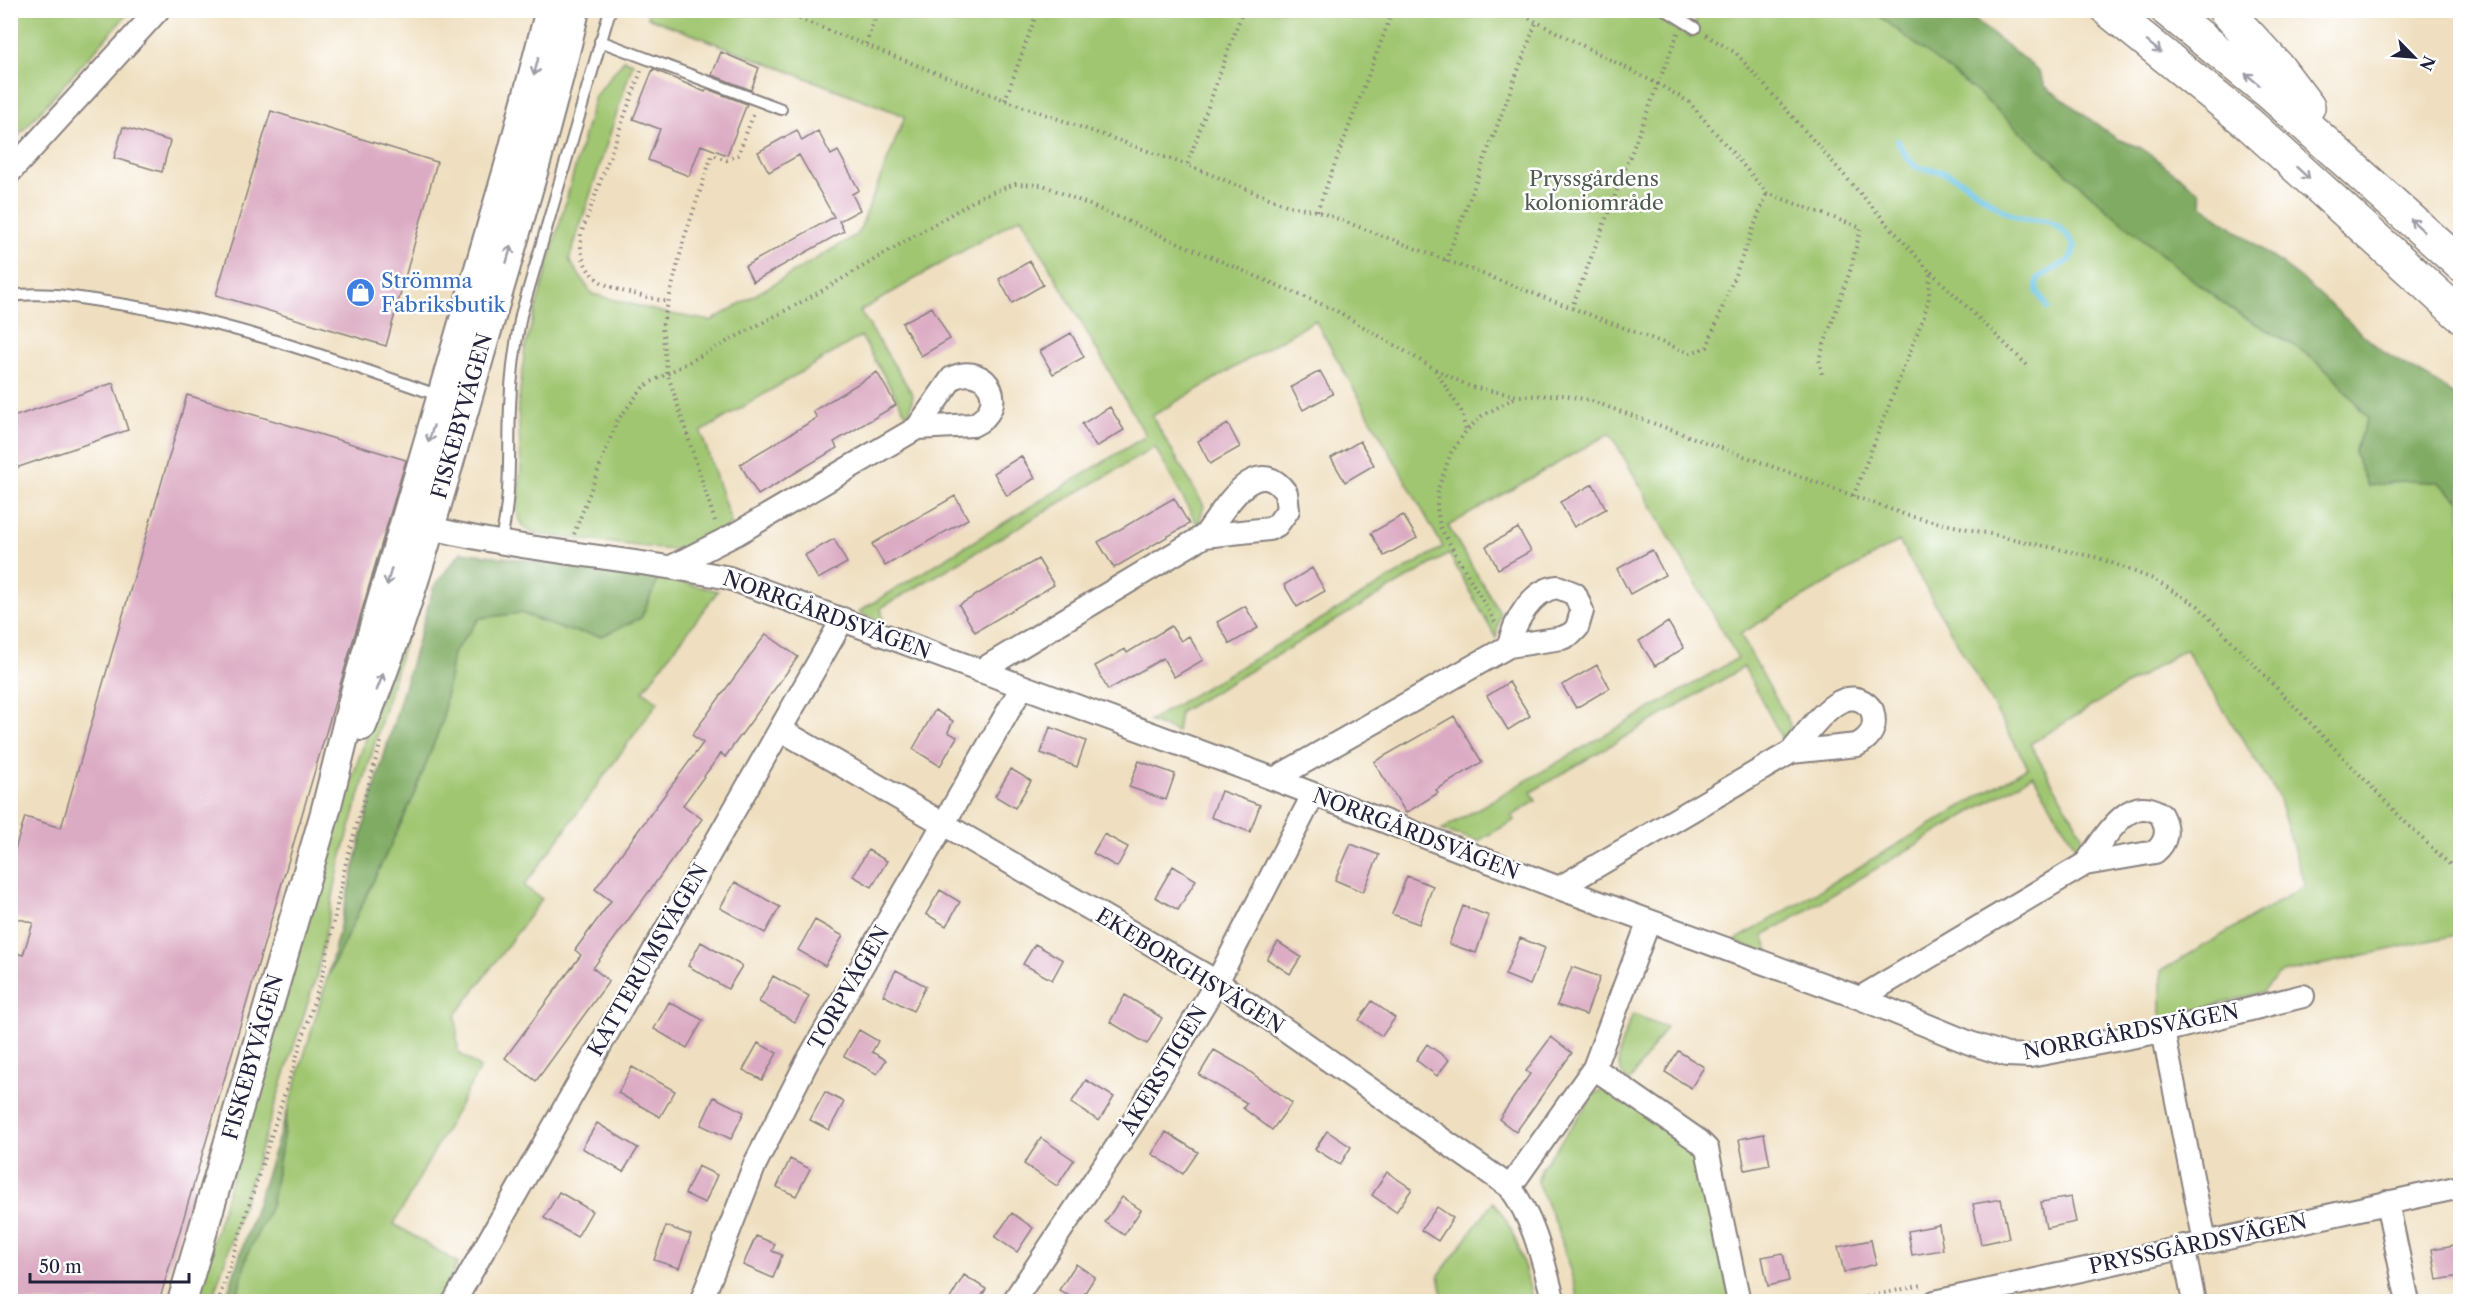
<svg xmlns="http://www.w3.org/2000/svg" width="2471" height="1312" font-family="'Libre Caslon Text',serif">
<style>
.green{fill:#a0c671;stroke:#617456;stroke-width:1.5}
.forest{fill:#80ab63;stroke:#51664f;stroke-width:1.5}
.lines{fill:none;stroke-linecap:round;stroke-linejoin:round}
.stream{stroke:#69c5e7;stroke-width:6}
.building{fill:#dbabc3}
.service-casing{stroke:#88807e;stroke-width:14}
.minor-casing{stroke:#88807e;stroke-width:26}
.tertiary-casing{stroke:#88807e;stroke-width:32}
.motorway-casing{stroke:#88807e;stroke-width:36}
.path{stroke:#88807e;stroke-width:4;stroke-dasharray:1.5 4.5;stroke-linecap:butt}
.service{stroke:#fff;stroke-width:10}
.minor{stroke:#fff;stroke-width:22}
.tertiary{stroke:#fff;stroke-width:28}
.motorway{stroke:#fff;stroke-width:33}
.oneway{stroke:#9c9ca7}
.labels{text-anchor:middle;stroke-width:5;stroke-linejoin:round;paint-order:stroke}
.park-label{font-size:21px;fill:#4e5b4e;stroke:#fff}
.shop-label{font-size:21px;fill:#366cbe;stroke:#fff;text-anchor:start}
.street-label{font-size:21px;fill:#22223b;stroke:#fff}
</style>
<rect width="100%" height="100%" fill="#fff"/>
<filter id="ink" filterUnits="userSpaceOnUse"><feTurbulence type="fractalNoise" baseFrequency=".0167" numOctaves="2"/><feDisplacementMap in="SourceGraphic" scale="12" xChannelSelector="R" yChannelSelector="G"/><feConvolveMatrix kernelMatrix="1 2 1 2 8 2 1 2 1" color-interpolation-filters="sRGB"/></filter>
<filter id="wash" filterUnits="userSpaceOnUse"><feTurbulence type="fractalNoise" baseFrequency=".008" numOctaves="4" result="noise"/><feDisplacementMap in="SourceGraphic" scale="24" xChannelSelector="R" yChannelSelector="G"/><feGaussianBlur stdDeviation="1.35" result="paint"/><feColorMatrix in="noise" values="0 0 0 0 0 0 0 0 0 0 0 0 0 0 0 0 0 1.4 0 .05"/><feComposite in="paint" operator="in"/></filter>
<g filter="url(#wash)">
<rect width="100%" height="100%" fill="#efdfc0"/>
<!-- green -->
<path class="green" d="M11 10 130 11 11 144 10 11Z
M1643 10 1691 37 1699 11H1873L1882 16 1978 93 2110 212 2197 283 2237 313 2297 347 2333 375 2368 418 2354 452 2368 486 2401 481 2438 482 2460 501V934L2279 974 2263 992 2161 1020V971L2305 886 2277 794 2185 649 2030 744 2082 834 2081 856 2033 775 1763 936 1770 954 1734 941 2028 767 1899 541 1740 634 1790 724 1786 746 1744 667 1531 792 1536 801 1512 816 1515 820 1478 841 1441 830 1738 658 1610 433 1448 526 1500 613 1496 638 1449 554 1180 712 1177 732 1149 721 1443 547 1315 320 1152 416 1204 506 1198 526 1155 447 881 608 884 623 858 612 1146 436 1021 217 860 311 913 395 909 419 861 336 701 432 732 525 696 542 672 550 535 534 524 528 517 513 521 468 518 407 525 348 595 96 624 60 633 63 569 260 592 294 665 313 711 321 858 234 905 116 647 17 649 11Z
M659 577 718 591 643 691 658 702 524 886 542 899 456 1015 458 1052 480 1068 394 1224 458 1263 438 1301 236 1302 247 1255 271 1206 288 1109 328 976 413 798 442 722 453 653 480 618 521 613 565 630 641 618Z
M422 582 340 862 317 974 212 1301 195 1302 345 797Z
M1633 1014 1666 1027 1629 1082C1607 1064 1625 1035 1633 1014Z
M1602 1090 1614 1091 1698 1153 1731 1301H1579L1558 1229 1537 1182 1542 1167 1596 1093Z
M1493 1202C1517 1229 1524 1267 1533 1301H1444L1439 1275Z"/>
<!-- forest -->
<path class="forest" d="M1873 11H1963L2039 71 2045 86 2117 139 2141 148 2199 191 2202 205C2236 231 2271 255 2305 282 2331 303 2353 328 2380 349 2405 368 2437 379 2460 400V501L2438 482 2401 481 2368 486 2354 452 2368 418 2333 375 2297 347 2237 313 2197 283 2110 212 1978 93Z
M461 552 659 577 641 618 602 636 565 630 521 613 480 618 453 653 442 722 413 798 328 976 368 810 434 586Z
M288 1109 271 1206 247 1255 236 1301H225Z"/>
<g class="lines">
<!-- stream -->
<path class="stream" d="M1898 141C1917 182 1924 161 1955 177 1978 189 1996 211 2022 218 2032 221 2045 218 2053 223 2063 229 2069 237 2075 247L2070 260 2038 278 2037 291 2048 308"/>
</g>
<g id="blocks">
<!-- building -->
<path class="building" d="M721 52 759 68 751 90 712 75Z
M653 69 705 92 707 89 747 104 727 155 701 145 689 176 648 160 660 129 633 119Z
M271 111 437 162 386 346 216 295Z
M123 127 170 141 162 172 114 158Z
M797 130 802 141 818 131 831 155 838 151 859 190 852 194 860 210 839 221 844 231 753 282 745 266 834 217 799 155 769 172 758 152Z
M1030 261 1043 285 1012 303 999 279Z
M932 307 950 339 921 356 902 323Z
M1071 333 1084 357 1053 374 1040 351Z
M1320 371 1333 394 1303 410 1291 387Z
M877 372 896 405 834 442 837 448 758 495 740 464 817 418 813 411Z
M113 383 128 430 10 470V418Z
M187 395 406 460 159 1302H10V951L23 955 33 923 10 916V865L25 817 61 828Z
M1110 407 1124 430 1096 447 1082 424Z
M1228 424 1240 447 1210 464 1198 441Z
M1360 441 1374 465 1345 482 1331 458Z
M1021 456 1035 478 1007 496 994 473Z
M1593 484 1606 509 1574 527 1560 502Z
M955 496 968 519 885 566 872 544Z
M1174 498 1189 524 1114 568 1098 542Z
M1403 515 1417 538 1384 556 1371 533Z
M1518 528 1531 551 1498 569 1486 546Z
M834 539 847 563 818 579 805 555Z
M1652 550 1665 575 1630 594 1617 569Z
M1038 559 1054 585 975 632 959 605Z
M1312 568 1325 591 1297 607 1284 585Z
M1245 606 1258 628 1230 644 1217 622Z
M1668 622 1684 648 1655 666 1639 641Z
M1171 626 1181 641 1189 636 1203 660 1174 677 1163 658 1108 690 1095 666 1125 649 1127 653Z
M766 634 798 657 725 757 721 753 683 805 702 819 593 968 609 981 536 1081 505 1058 581 955 575 950 611 901 595 889 703 743 692 735Z
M1597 665 1610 688 1576 708 1562 685Z
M1509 682 1530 716 1508 730 1487 696Z
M935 710 953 721 948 732 957 737 940 766 913 749Z
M1454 716 1482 762 1436 790 1438 793 1406 813 1374 762Z
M1050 727 1086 741 1077 767 1041 753Z
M1139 761 1175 774 1166 800 1129 787Z
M1011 769 1031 781 1015 808 995 796Z
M1221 791 1260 805 1250 832 1211 817Z
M1104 834 1128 847 1117 867 1093 853Z
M1351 844 1379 855 1363 892 1335 880Z
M868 850 887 861 872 887 853 876Z
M1173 866 1196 880 1178 910 1155 897Z
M1407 876 1433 886 1419 924 1392 914Z
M735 882 780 907 765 933 720 908Z
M940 890 960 902 946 926 926 914Z
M1463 906 1489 916 1476 953 1449 944Z
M815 920 843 936 825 966 798 950Z
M1520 938 1545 948 1530 985 1505 975Z
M701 942 742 966 728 989 688 966Z
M1278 942 1301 957 1290 974 1267 959Z
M1035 944 1063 960 1052 980 1023 964Z
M1572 967 1600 977 1586 1015 1557 1005Z
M896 970 926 986 913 1011 883 995Z
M773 976 809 996 795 1022 759 1002Z
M1125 995 1162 1018 1147 1044 1110 1022Z
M1372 1001 1395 1018 1382 1036 1359 1020Z
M669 1002 703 1020 687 1048 654 1029Z
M859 1030 878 1041 872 1052 886 1060 877 1074 844 1056Z
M1551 1037 1572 1053 1516 1132 1499 1119 1530 1074 1526 1071Z
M758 1043 777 1053 762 1080 743 1070Z
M1427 1044 1449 1060 1437 1076 1416 1060Z
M1214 1050 1242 1066 1292 1103 1272 1130 1243 1108 1247 1103 1199 1075Z
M1678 1051 1704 1067 1691 1088 1665 1072Z
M632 1067 675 1091 660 1117 618 1093Z
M1086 1080 1114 1097 1099 1121 1071 1103Z
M825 1092 844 1102 829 1130 810 1120Z
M714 1097 744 1112 731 1139 701 1125Z
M597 1123 638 1148 623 1172 582 1148Z
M1327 1131 1351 1147 1340 1165 1315 1149Z
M1166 1132 1198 1152 1183 1174 1152 1154Z
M1764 1134 1770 1165 1745 1170 1739 1139Z
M1041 1138 1074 1160 1057 1186 1024 1164Z
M790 1159 810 1169 796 1196 777 1187Z
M698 1166 717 1175 705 1203 685 1194Z
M1387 1172 1412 1189 1396 1212 1372 1195Z
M559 1192 592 1211 577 1237 544 1218Z
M1122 1197 1141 1210 1124 1235 1105 1222Z
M2071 1197 2076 1222 2046 1228 2041 1202Z
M2001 1199 2009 1238 1981 1244 1973 1204Z
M1437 1207 1453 1218 1438 1241 1421 1230Z
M1012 1213 1033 1228 1017 1252 995 1237Z
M1939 1225 1943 1250 1912 1255 1908 1231Z
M666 1226 691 1235 679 1268 654 1260Z
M756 1236 775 1244 772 1251 782 1255 773 1278 743 1265Z
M1871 1240 1876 1264 1844 1272 1838 1247Z
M2460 1244V1276L2437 1280 2432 1249Z
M1783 1253 1789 1281 1768 1286 1762 1257Z
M1076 1264 1095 1277 1079 1302 1059 1290Z
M964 1275 986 1289 978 1302H948Z"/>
</g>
</g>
<g filter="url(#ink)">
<use href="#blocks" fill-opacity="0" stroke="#88807e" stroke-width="1.5"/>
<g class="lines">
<defs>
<path id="service" d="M1666 10 1695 28
M600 41 781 109
M10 296C43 291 73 297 106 302 220 318 331 358 440 396
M500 543C512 497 508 453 510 406 511 375 515 345 521 315L610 10"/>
<path id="minor" d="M10 172 158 10
M416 524C519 552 625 556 729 578L1274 779 1559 888 1860 998 1970 1043 2007 1055 2030 1056 2163 1031 2303 996
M673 566 736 534 917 428 973 425C1010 408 989 361 952 378L917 428
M980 671 1204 536 1269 529 1277 525 1288 510 1286 493C1255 449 1223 513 1204 536
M781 730 1217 982 1510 1187C1535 1221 1543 1261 1554 1302
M1274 779 1509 646 1562 638 1571 634 1577 628 1582 611 1575 594 1558 587C1532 589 1514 622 1509 646
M1559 888 1791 752 1857 745C1872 737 1877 726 1872 710 1844 674 1809 732 1791 752
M1860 998 2085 864 2155 852C2167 842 2169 830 2161 815 2129 789 2103 842 2085 864
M2163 1031 2205 1242
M1594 1068 1699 1141 1707 1149 1739 1302
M1510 1187 1594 1068 1649 921
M2387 1202 2408 1302
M2183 1246 2194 1302
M454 1302 843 619
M701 1302 755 1164 807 1062 1022 687
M1013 1302 1132 1124 1217 982 1313 795
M1935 1302 2460 1187"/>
<path id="tertiary" d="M362 726C409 612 440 493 474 375 509 254 547 133 575 10
M182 1302 325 813 356 689 509 166 550 10"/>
<path id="motorway" d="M2108 10 2248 123 2460 315
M2167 10 2271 94 2460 264
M2225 10 2276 65 2308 107"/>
</defs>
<!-- service casing -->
<use href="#service" class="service-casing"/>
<!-- minor casing -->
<use href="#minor" class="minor-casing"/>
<!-- tertiary casing -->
<use href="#tertiary" class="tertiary-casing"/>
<!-- motorway casing -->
<use href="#motorway" class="motorway-casing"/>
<!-- path -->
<path class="path" d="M777 10 1005 100 1187 165
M1243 10 1187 165 1289 206 1317 211 1690 353 1707 347 1767 193
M1513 10 1658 84 1572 307
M1678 33 1658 84 1689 102 1767 193 1861 228 1850 271 1819 359 1822 374
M1706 35 1736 53 1930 272 1929 297 1924 316 1853 497
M866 44 878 10
M641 71 581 234C577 291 624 290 667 302
M1005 100 1038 10
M1317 211 1393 10
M1446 261 1536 23
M1931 272 2029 367
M1435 370 1461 411 1466 431
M715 521 667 372 662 327 684 239 712 155 727 160 738 155 754 113
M574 534 617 421 644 386 818 293 982 196 1015 184 1043 185 1335 310 1435 369 1471 387 1518 396 1562 395 1589 400 1909 516 2099 558 2153 579 2198 606 2411 828 2460 874
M1495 622 1440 527 1437 508 1438 489 1451 453 1466 431 1482 416 1518 396
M218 1302 323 974 346 862 381 742
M1843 1302 1922 1285"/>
<!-- service -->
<use href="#service" class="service"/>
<!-- minor -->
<use href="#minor" class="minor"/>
<!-- tertiary -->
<use href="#tertiary" class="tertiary"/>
<!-- motorway -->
<use href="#motorway" class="motorway"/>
</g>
<!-- one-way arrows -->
<defs><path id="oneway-shaft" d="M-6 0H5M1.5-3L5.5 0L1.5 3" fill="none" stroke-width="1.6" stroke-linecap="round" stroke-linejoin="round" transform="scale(1.5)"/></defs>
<g class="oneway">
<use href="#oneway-shaft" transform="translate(2154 47) rotate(39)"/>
<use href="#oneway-shaft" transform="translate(536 67) rotate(104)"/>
<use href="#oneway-shaft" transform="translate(2252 79) rotate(-141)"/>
<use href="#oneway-shaft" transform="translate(2303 173) rotate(42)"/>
<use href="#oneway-shaft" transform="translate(2417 225) rotate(-138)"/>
<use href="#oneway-shaft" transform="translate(509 254) rotate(-74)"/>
<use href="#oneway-shaft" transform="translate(431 434) rotate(107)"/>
<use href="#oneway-shaft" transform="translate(389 577) rotate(106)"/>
<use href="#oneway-shaft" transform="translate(380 682) rotate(-69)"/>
</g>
</g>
<!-- icons -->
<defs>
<symbol id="shop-disc" viewBox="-11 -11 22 22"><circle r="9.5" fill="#3f7fe0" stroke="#fff"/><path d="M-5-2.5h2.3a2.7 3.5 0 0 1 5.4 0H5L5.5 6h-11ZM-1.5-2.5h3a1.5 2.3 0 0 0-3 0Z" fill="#fff"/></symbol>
</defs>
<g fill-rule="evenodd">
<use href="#shop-disc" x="344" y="276" width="33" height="33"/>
</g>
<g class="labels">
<!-- park labels -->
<g class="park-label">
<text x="1594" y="186">Pryssgårdens<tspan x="1594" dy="24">koloniområde</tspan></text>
</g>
<!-- shop labels -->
<g class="shop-label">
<text x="381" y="288">Strömma<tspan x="381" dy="24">Fabriksbutik</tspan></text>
</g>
<!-- street labels -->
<g class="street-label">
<text transform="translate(462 416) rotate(-74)" y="7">FISKEBYVÄGEN</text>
<text transform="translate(827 615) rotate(20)" y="7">NORRGÅRDSVÄGEN</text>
<text transform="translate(1416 834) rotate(21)" y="7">NORRGÅRDSVÄGEN</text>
<text transform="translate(648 960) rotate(-60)" y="7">KATTERUMSVÄGEN</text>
<text transform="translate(1190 971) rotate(32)" y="7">EKEBORGHSVÄGEN</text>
<text transform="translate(849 988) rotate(-60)" y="7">TORPVÄGEN</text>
<text transform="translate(2131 1032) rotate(-11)" y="7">NORRGÅRDSVÄGEN</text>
<text transform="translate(253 1057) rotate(-74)" y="7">FISKEBYVÄGEN</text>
<text transform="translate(1164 1070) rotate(-59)" y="7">ÅKERSTIGEN</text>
<text transform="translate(2198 1244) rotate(-12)" y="7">PRYSSGÅRDSVÄGEN</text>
</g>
</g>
<!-- margin -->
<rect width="2471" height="1312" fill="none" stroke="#fff" stroke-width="36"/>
<!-- north arrow -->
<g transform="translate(2414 57) rotate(115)" stroke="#ffffff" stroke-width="4.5" paint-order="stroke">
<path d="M0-4.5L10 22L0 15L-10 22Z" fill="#22223b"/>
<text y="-9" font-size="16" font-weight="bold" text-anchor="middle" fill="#22223b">N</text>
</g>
<!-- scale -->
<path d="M30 1273v9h159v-9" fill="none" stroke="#22223b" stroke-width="3"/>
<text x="39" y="1273" font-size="18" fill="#22223b" stroke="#ffffff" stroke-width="4.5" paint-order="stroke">50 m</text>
</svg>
